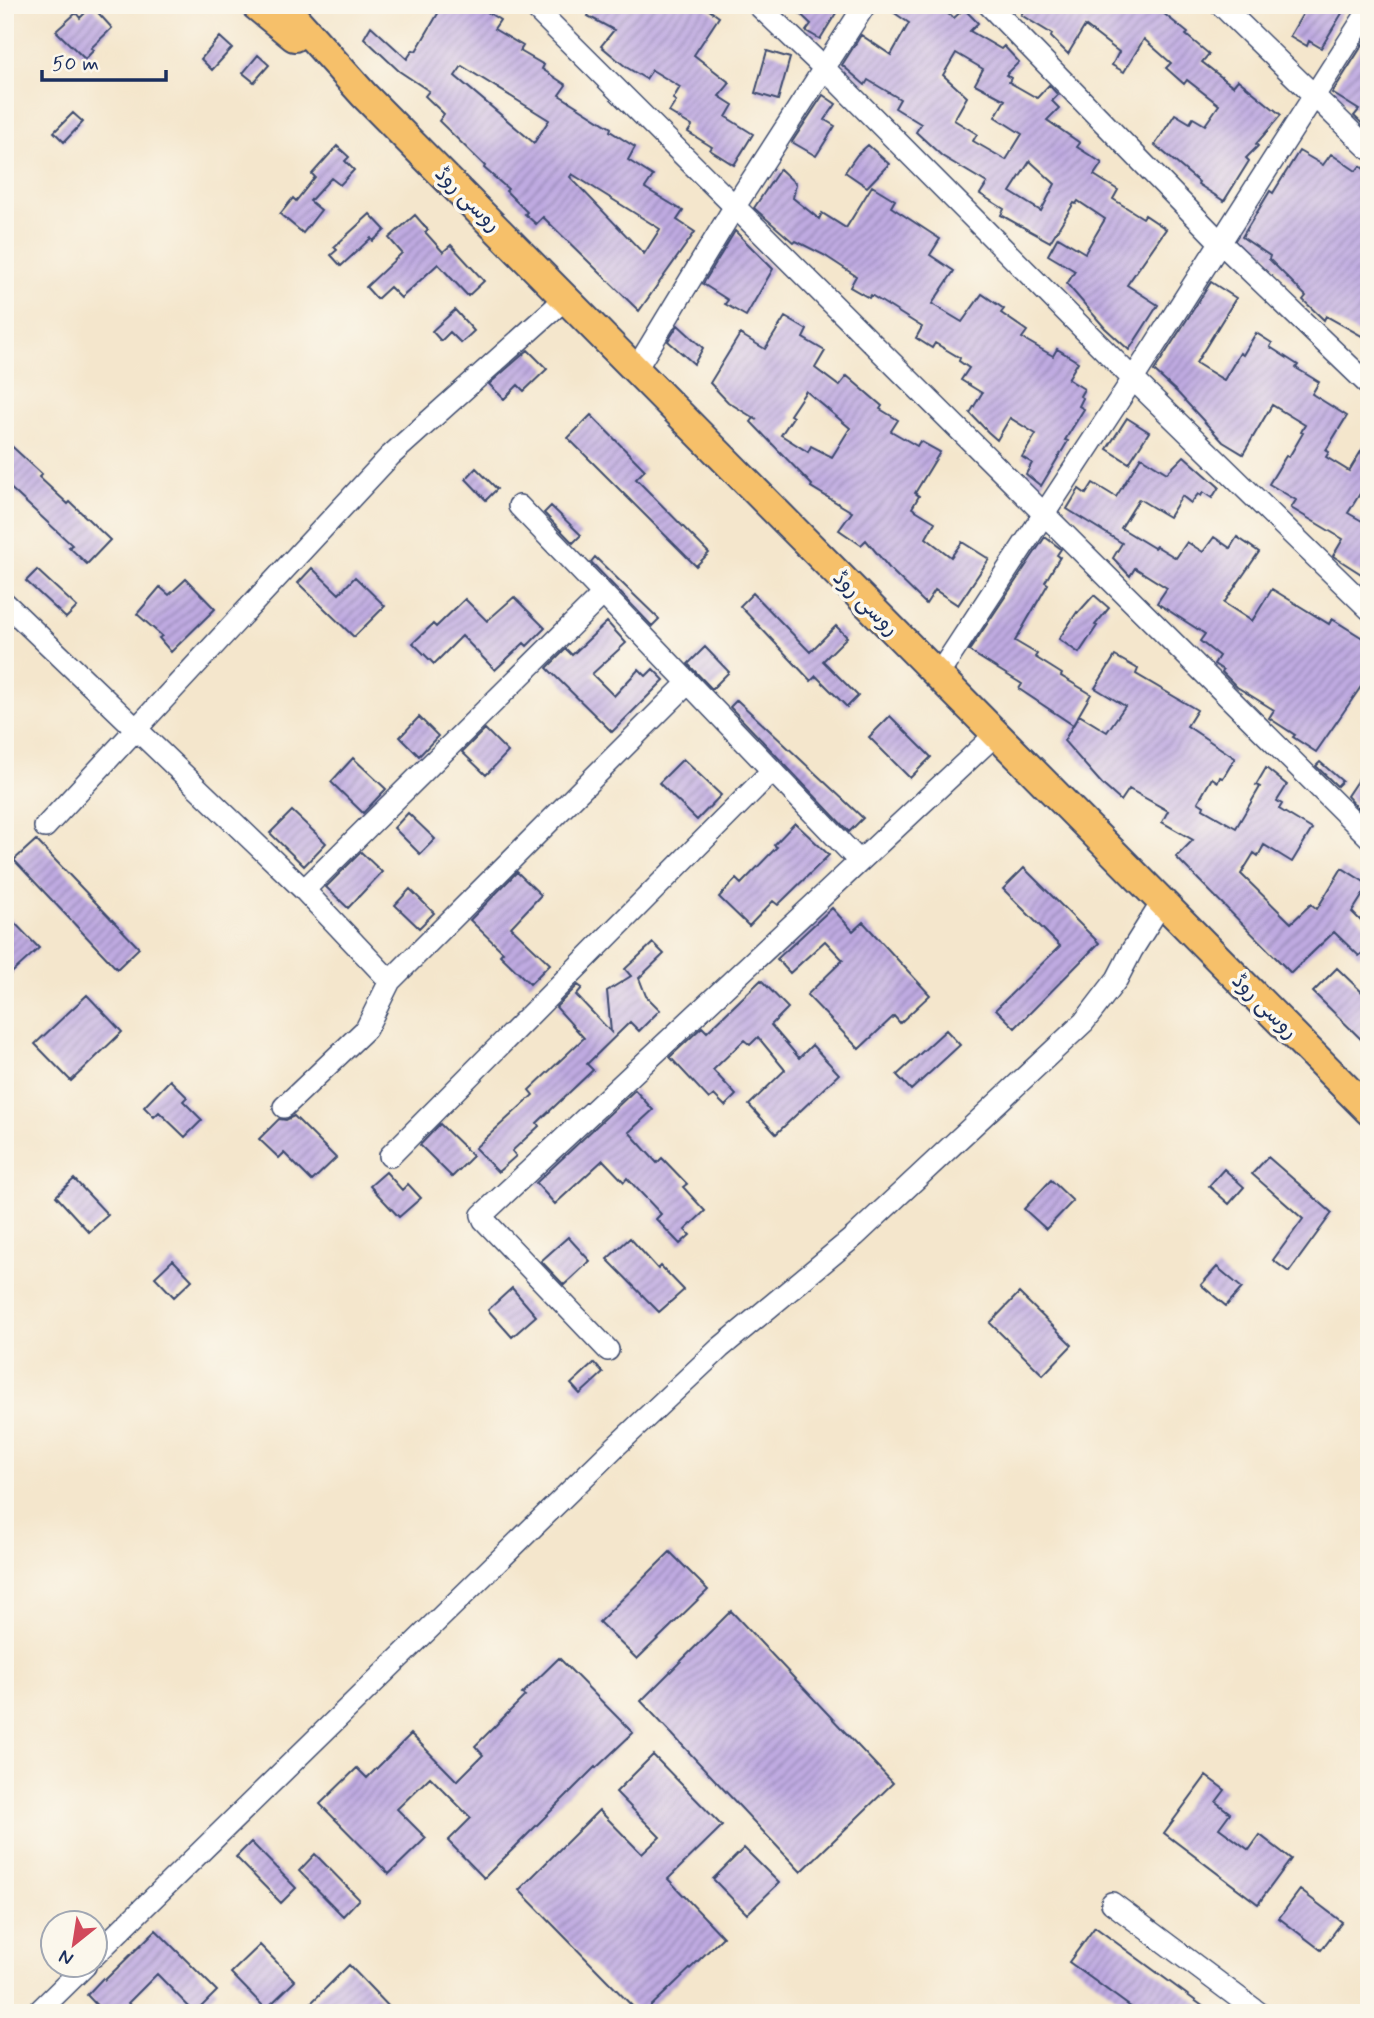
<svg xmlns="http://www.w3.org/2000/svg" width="1374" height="2018" font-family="Mynerve,'Playpen Sans Arabic',sans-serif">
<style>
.building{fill:url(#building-hatch);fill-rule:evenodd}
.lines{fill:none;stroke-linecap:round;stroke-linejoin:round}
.minor-casing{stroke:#3c4a6e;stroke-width:24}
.major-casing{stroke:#3c4a6e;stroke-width:32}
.minor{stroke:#fff;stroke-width:21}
.major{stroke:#f6c06b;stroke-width:28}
.labels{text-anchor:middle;stroke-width:7;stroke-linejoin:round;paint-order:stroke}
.street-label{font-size:21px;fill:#1b2f5e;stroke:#fbf7ec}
</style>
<defs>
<pattern id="building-hatch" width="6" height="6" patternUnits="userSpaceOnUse" patternTransform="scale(1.75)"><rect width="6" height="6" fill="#bfaae1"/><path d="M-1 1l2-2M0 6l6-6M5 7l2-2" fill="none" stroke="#9a8bba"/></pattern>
</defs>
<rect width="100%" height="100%" fill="#fbf7ec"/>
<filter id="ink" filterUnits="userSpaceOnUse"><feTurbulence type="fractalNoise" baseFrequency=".0143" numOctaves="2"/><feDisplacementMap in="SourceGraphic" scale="14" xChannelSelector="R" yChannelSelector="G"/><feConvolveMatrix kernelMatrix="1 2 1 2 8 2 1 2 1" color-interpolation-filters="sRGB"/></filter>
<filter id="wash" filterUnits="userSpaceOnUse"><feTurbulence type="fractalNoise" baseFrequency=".00686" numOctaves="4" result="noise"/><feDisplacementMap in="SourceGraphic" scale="28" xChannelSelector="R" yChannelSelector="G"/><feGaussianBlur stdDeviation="1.57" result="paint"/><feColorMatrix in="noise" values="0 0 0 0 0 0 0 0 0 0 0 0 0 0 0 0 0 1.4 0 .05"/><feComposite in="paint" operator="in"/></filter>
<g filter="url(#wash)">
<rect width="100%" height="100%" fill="#f4e6cc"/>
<g id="blocks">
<!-- building -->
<path class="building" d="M443 5H476L500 20 494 29 523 46 520 51 544 65 542 69 566 85 559 95 611 128 610 131 635 147 628 160 653 176 645 188 683 211 677 220 695 232 639 311 543 217 536 224 525 214 527 212 506 191 508 189 484 168 485 166 439 121 444 114 425 96 429 91 399 71 364 38 371 26 407 59 413 50 416 51ZM462 66 549 120 534 143 455 76ZM572 174 660 229 644 254 570 177Z
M594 5H702L719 17 694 55 730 83 719 96 733 105 726 117 753 134 734 165 710 150 712 147 688 132 692 126 669 112 676 101 673 99 680 87 652 70 646 79 626 67 601 46 614 30 588 16Z
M791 5H841L820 39 806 31 811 24Z
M883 5H934L954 18 964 9 978 23 970 31 1001 49 1004 46 1019 62 1006 75 1011 78 1009 82 1037 98 1049 85 1058 95 1052 101 1059 108 1047 120 1080 143 1077 147 1102 163 1094 175 1118 190 1113 199 1143 218 1145 215 1166 229 1127 285 1158 305 1129 350 1105 328 1067 284 1075 271 1048 255 1058 237 1085 253 1105 219 1078 201 1076 204 1074 203 1050 242 1001 215 1004 209 980 194 987 183 942 156 916 132 921 124 895 108 900 99 868 80 865 85 842 65 861 35 891 55 909 23ZM956 53 983 69 975 84 1005 100 995 117 1022 134 1006 160 973 141 977 134 954 120 967 97 943 75ZM1030 161 1055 184 1041 211 1010 192Z
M1027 5H1153L1188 33 1186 35 1209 54 1202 62 1233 86 1238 80 1281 115 1256 144 1258 146 1246 158 1249 161 1224 201 1198 184 1199 182 1155 145 1175 114 1190 123 1193 118 1205 125 1219 105 1187 80 1184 84 1166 68 1171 63 1144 39 1124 72 1112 65 1119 52 1085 26 1068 54 1051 37 1052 34 1021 15Z
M1308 5H1347L1321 48 1309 41 1307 46 1290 36Z
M92 6 112 28 91 48 94 50 85 59 56 31 76 13 80 18Z
M1369 35V130L1354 116 1359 110 1332 93Z
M220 37 232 48 212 70 201 59Z
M767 51 790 58 778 100 755 93Z
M258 55 269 65 254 82 243 73Z
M823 95 836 104 825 120 835 126 816 156 792 142Z
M73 113 83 122 64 142 54 132Z
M868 145 889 164 867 187 845 172 857 155Z
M337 146 349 157 345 161 354 170 340 185 331 178 310 201 321 210 303 233 280 214 293 198 296 201 315 177 312 174Z
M1299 151 1323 165 1331 154 1356 171 1360 166 1369 173V340L1326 316 1324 320 1303 300 1306 296 1269 259 1270 256 1242 237 1270 191 1273 193Z
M780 169 796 184 793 198 819 219 822 213 846 228 872 186 895 200 891 207 940 239 930 255 954 271 932 304 962 322 982 294 1004 309 1001 313 1027 331 1022 338 1053 356 1057 349 1078 362 1068 379 1084 389 1080 396 1083 398 1079 406 1084 409 1065 440 1068 441 1041 486 1026 474 1032 463 1022 457 1036 434 1010 418 997 440 988 432 970 413 982 393 961 380 969 368 959 361 960 358 935 343 932 348 916 338 922 327 871 295 869 298 850 287 856 276 824 255 796 241 794 243 754 208Z
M370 214 385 230 373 241 371 238 341 266 331 255 337 250 334 247Z
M415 215 428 230 425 232 443 252 451 245 484 281 468 296 438 264 401 298 390 287 377 299 366 287 402 253 389 238Z
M735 231 773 269 746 316 725 304 728 300 703 284Z
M1211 282 1236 298 1196 363 1224 380 1240 353 1243 355 1256 333 1272 343 1270 347 1298 365 1296 368 1319 382 1312 394 1347 416 1326 450 1329 452 1326 457 1349 471 1369 438V490L1364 487 1348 513 1369 525V579L1333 556 1343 539 1291 508 1296 500 1269 484 1286 456 1289 457 1303 433 1301 432 1305 425 1272 405 1243 454 1223 442 1177 392 1154 371Z
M455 310 474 331 461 343 450 332 441 341 432 331Z
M785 317 807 330 803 338 825 351 815 368 839 386 847 376 882 406 880 409 898 420 891 431 917 446 920 441 940 452 915 493 919 496 912 508 935 522 926 538 951 557 962 542 989 559 958 605 935 590 926 604 890 569 866 540 861 545 839 530 852 512 811 487 812 485 751 422 754 418 757 420 728 402 710 383 740 334 765 349ZM806 391 850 428 832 457 811 446 808 452 781 435 793 417 790 415Z
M678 325 703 348 694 364 668 341Z
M528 350 547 369 524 391 518 385 504 399 489 384Z
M591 415 645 470 636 479 709 553 696 566 568 438Z
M1127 418 1149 432 1129 463 1107 449Z
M5 440 42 474 39 477 68 504 70 502 110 540 87 564 69 547 72 545 5 483Z
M1184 456 1219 487 1212 498 1203 492 1201 496 1198 494 1191 503 1182 496 1169 517 1139 499 1121 528 1154 548 1156 546 1176 558 1187 542 1203 552 1214 537 1230 548 1237 537 1259 552 1224 603 1252 621 1272 589 1329 624 1332 619 1369 642V675L1316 752 1293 737 1295 735 1269 718 1274 710 1237 687 1222 672 1223 670 1214 664 1219 656 1200 641 1205 634 1157 603 1167 588 1135 568 1130 576 1113 558 1122 543 1067 509 1079 489 1086 494 1093 483 1116 497 1141 457 1167 473Z
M476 468 497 489 486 500 466 479Z
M551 506 581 535 573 543 544 513Z
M1045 537 1061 549 1057 555 1060 557 1045 582 1048 584 1015 641 1037 654 1035 657 1062 674 1061 676 1091 694 1073 725 1019 689 1022 684 969 651Z
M595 557 659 619 652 626 591 562Z
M312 568 339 594 355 577 385 606 354 637 298 583Z
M37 570 77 607 66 618 26 581Z
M186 579 215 609 171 652 159 638 162 636 137 614 160 587 169 595Z
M753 593 810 652 836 626 847 637 823 661 858 696 847 707 816 676 811 681 740 606Z
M1094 595 1109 608 1095 625 1097 626 1079 653 1059 639 1077 612 1078 613Z
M514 597 545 628 527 646 524 643 495 670 462 636 434 664 413 643 433 624 436 627 465 599 487 621Z
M607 622 626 643 592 674 614 696 639 669 646 676 653 669 664 680 612 732 547 668 566 649 572 655Z
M705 647 729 672 712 689 688 664Z
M1115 656 1138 669 1136 674 1197 710 1187 726 1235 758 1223 778 1220 777 1218 782 1212 778 1198 802 1204 806 1203 809 1236 828 1260 787 1256 785 1266 768 1287 785 1277 801 1282 804 1279 809 1312 829 1292 862 1264 845 1258 856 1254 853 1241 874 1291 923 1311 904 1317 909 1342 868 1369 885 1352 912 1369 929V947L1359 956 1334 932 1291 973 1176 857 1193 840 1162 822 1168 811 1129 789 1121 801 1103 785 1064 741 1079 715 1107 732 1125 706 1095 688Z
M737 700 863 818 849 832 730 707Z
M890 716 931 757 910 778 869 737Z
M419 717 438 736 419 756 400 737Z
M485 729 508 752 486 775 462 752Z
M353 758 386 789 363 813 331 782Z
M683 759 721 795 697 820 659 783Z
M1320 762 1342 781 1337 786 1316 766Z
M1369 763V792L1358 808 1347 796Z
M292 811 326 843 304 866 270 833Z
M408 813 435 839 420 854 394 828Z
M795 823 829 855 778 905 773 901 749 926 719 897 736 879 741 884 777 847 774 845Z
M36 840 139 948 117 969 14 860Z
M361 852 382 872 348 908 326 887Z
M1024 868 1099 943 1015 1028 996 1009 1060 946 1003 889Z
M517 872 541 895 511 927 550 964 530 984 500 955 503 952 470 920Z
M410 889 434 913 419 928 395 905Z
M832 908 853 931 863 922 930 995 900 1023 894 1016 859 1049 807 995 843 960 825 941 790 973 777 959Z
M5 913 39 948 5 979Z
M653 943 664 954 639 978 646 996 660 1010 639 1031 630 1022 587 1064 593 1070 537 1123 539 1126 512 1151 516 1156 498 1172 475 1148 533 1095 529 1090 584 1038 556 1007 578 985 582 988 576 995 611 1032 607 991 631 976 625 969Z
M1337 968 1369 999V1047L1313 992Z
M761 980 788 1008 771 1025 799 1058 812 1045 839 1074 776 1134 749 1105 785 1070 758 1037 750 1045 744 1040 713 1070 736 1095 725 1106 714 1095 709 1099 670 1057 702 1027 707 1032Z
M87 995 122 1032 71 1081 35 1044Z
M946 1030 960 1045 911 1090 897 1075Z
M170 1080 187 1097 183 1101 202 1120 185 1137 159 1112 154 1117 144 1107Z
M635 1090 653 1110 629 1132 657 1163 662 1158 687 1184 683 1187 705 1211 685 1230 690 1235 680 1244 656 1219 661 1214 627 1178 624 1182 603 1160 555 1204 536 1183Z
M294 1116 336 1158 312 1181 284 1153 279 1158 259 1139 279 1119 286 1120Z
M440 1124 473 1156 452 1177 420 1145Z
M1268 1157 1332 1213 1289 1272 1273 1260 1303 1219 1252 1174Z
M1224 1169 1244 1187 1229 1204 1209 1186Z
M386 1172 402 1190 408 1184 421 1198 399 1217 370 1186Z
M74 1179 108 1215 89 1232 56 1196Z
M1051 1180 1073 1201 1046 1229 1024 1209Z
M568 1237 590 1261 564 1285 541 1261Z
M630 1238 658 1269 661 1266 684 1290 659 1312 607 1259Z
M173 1260 192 1280 174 1297 155 1277Z
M1217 1267 1242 1288 1226 1306 1201 1285Z
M512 1288 536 1316 512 1337 488 1310Z
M1019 1293 1072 1345 1043 1375 990 1323Z
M594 1363 603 1373 580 1394 571 1384Z
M670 1552 708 1590 637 1659 599 1622Z
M731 1611 893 1783 801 1872 641 1701Z
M559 1658 633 1733 596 1768 595 1767 484 1878 448 1841 471 1818 430 1777 397 1809 426 1838 389 1874 320 1804 357 1768 367 1778 411 1734 457 1781 483 1755 475 1746 525 1696 522 1694Z
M653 1755 722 1826 668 1879 723 1937 644 2013H639L519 1890 599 1810 642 1854 660 1837 616 1792Z
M1206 1776 1225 1790 1216 1802 1230 1813 1219 1828 1249 1850 1260 1835 1291 1859 1258 1904 1164 1833Z
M251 1842 296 1888 281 1903 236 1857Z
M744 1848 779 1883 747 1914 713 1879Z
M315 1854 359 1899 343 1916 299 1871Z
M1300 1890 1342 1922 1321 1950 1279 1918Z
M1095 1927 1212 2013H1139L1069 1962Z
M156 1930 217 1991 195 2013 157 1974 128 2003 137 2013H104L87 1995 103 1978 105 1980Z
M260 1945 295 1981 266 2009 231 1973Z
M349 1965 395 2013H301Z"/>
</g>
</g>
<g filter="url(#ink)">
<use href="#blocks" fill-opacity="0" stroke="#3c4a6e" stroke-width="2"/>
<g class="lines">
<defs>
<path id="minor" d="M532 5 1369 837
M758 5 824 68 1133 379 1369 609
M989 5 1220 242 1369 385
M1221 5 1369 149
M636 369 735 206 865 5
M519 506 859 861
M5 603 304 890 390 981 366 1029 284 1107
M938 675 1133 379 1369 10
M45 827 390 456 566 298
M304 890 603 594
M390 981 688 683
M390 1156 772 771
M608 1350 484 1220 482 1215 996 734
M1112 1903 1259 2013
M94 1956 615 1447 720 1348 855 1236 1084 1022 1117 979 1132 950 1161 904
M37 2013 85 1966"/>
<path id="major" d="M255 5 294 37
M283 5 364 95C700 432 1033 773 1369 1111"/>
</defs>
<!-- minor casing -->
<use href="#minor" class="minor-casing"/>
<!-- major casing -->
<use href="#major" class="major-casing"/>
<!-- minor -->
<use href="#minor" class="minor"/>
<!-- major -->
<use href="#major" class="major"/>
</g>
</g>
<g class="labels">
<!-- street labels -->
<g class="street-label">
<text transform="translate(468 199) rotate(45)" y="7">روسی روڈ</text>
<text transform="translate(866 603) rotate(45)" y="7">روسی روڈ</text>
<text transform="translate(1265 1006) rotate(45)" y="7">روسی روڈ</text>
</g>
</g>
<!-- margin -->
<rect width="1374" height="2018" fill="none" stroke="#fbf7ec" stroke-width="28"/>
<!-- north arrow -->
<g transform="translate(74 1944) rotate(210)"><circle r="33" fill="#fbf7ec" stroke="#a1a7b3" stroke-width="2"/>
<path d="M0-5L12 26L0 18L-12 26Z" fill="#d1495b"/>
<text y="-10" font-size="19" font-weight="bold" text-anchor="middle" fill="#1b2f5e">N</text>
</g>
<!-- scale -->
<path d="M42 70v10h124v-10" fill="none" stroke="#1b2f5e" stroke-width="3.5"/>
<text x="52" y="70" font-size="21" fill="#1b2f5e" stroke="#fbf7ec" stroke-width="5" paint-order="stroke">50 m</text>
</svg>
